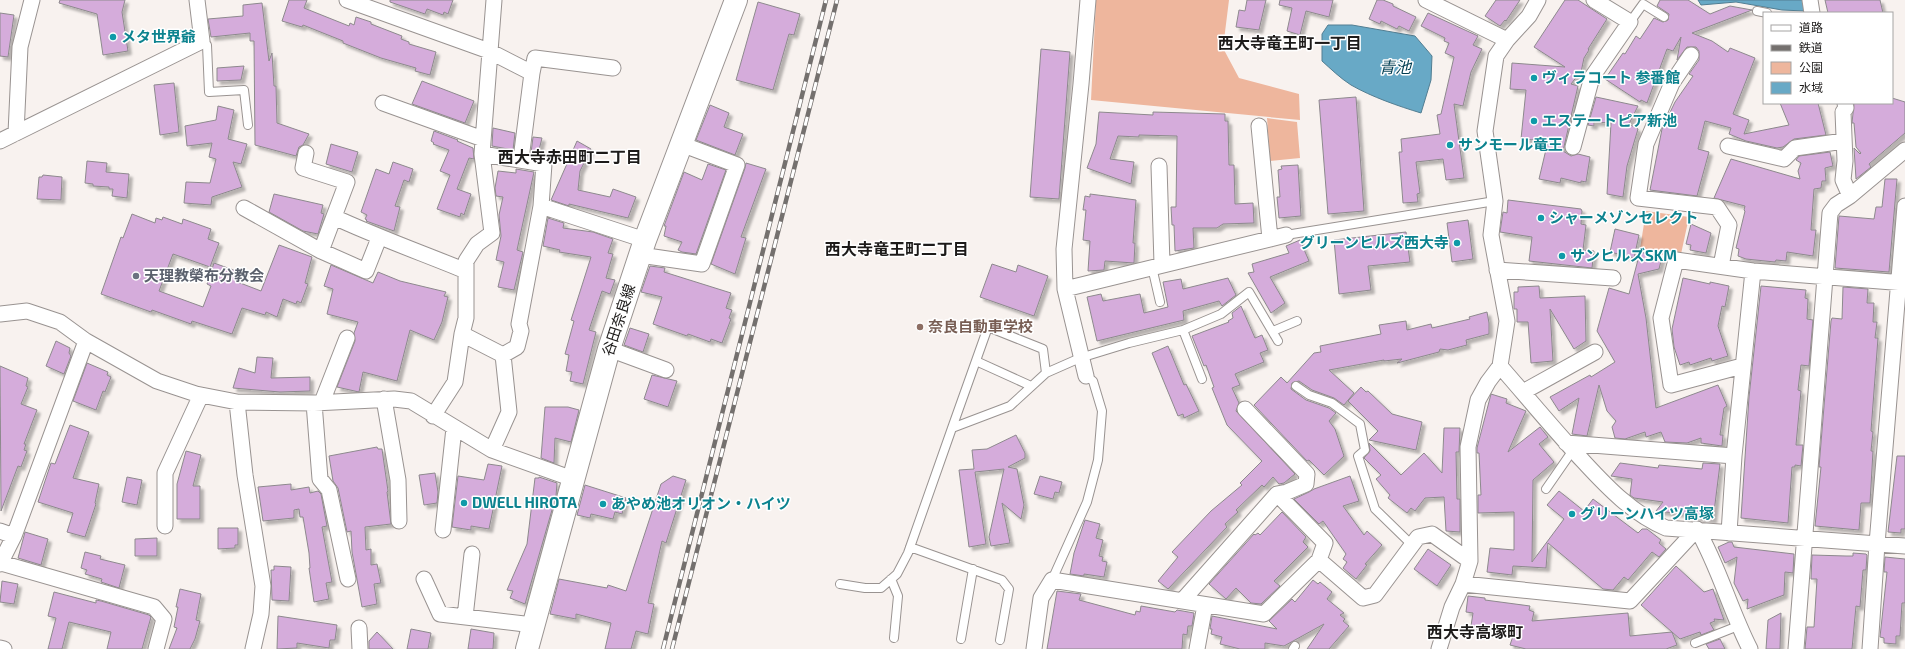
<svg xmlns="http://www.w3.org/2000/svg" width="1905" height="649" font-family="'Exo 2','Noto Sans JP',sans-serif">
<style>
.green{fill:#eeb69d}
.water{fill:#68a9c6;stroke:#527e92}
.building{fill:#d5acdb;stroke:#8d898d;filter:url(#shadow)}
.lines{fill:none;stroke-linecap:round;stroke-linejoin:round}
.service-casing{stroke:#999391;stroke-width:10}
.minor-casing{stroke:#999391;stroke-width:17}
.secondary-casing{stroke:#999391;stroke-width:24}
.service{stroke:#fff;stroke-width:8}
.minor{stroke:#fff;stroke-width:15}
.secondary{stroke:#fff;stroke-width:22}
.rail-casing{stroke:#74706e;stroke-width:4.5}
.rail{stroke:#fff;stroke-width:3;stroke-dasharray:9;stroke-linecap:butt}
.culture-dot{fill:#0f9aa8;stroke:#fff;stroke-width:1.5}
.worship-dot{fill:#6b7280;stroke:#fff;stroke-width:1.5}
.education-dot{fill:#8d6e63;stroke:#fff;stroke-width:1.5}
.labels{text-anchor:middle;stroke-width:3;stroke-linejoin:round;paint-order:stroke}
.culture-label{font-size:15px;font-weight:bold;fill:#0d838f;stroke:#fff;text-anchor:start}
.worship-label{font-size:15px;font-weight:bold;fill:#5b616d;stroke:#fff;text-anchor:start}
.street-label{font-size:15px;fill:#1d1b1a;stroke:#fff}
.education-label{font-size:15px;font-weight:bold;fill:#785e54;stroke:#fff;text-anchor:start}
.neighbourhood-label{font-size:16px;font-weight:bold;fill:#1d1b1a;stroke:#fff}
.water-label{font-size:16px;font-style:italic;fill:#023e52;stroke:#fff}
</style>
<defs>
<filter id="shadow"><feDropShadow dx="3.5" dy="3.5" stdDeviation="1" flood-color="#0004"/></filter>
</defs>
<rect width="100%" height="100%" fill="#f8f2ef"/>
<!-- green -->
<path class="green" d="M1096 0H1229L1223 48 1239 78 1299 94 1300 120 1091 100Z
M1267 118 1297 122 1300 158 1270 161Z
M1646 211 1689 217 1681 254 1668 256 1640 249Z"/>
<!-- water -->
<path class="water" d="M1698 0H1803L1805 11 1782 10 1736 2 1701 5Z
M1328 25H1352L1415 36 1432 56 1431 80 1421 113C1398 106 1372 97 1351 85 1340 78 1331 69 1322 61V34Z"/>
<!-- building -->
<path class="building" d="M60 0H125L122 12 128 51 103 55 97 14 59 3Z
M289 0H307L304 8 349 26 350 23 354 25 356 17 371 22V24L402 36 401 39 409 42V44L436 52 430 75 415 71 416 68 381 58 343 43V41L303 25 302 27 282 21Z
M390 0H453L448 14 444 12 443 15 427 9 425 14 390 2Z
M1247 0H1266L1259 30 1236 27 1239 10 1245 11Z
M1280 0H1333L1329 17 1306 11 1300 35 1287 31 1292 8 1279 5Z
M1377 0H1383L1393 4V6L1416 17 1409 31 1399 26 1397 29 1381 21 1380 24 1369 19Z
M1496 0H1520L1506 21 1505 20 1500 26 1485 16Z
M1565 0H1578L1607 19 1588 49 1589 50 1584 58 1580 77 1578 75 1571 84 1578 86 1563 151 1571 156 1578 154 1590 157 1586 182 1581 181V183L1561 178 1560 183 1539 179 1548 141 1521 139 1526 90 1510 89 1512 63 1565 67 1534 47Z
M1660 0H1688L1710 14 1730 6 1752 10 1692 33 1712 41 1728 52 1730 48 1755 58 1733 114 1749 120 1744 134 1789 125 1780 103H1818L1826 135 1794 139 1783 147 1777 148 1746 141 1729 134 1731 128 1705 121 1698 149 1709 152 1697 196 1650 190 1662 129 1675 102 1693 76 1689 74 1699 60V51L1696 47H1687L1677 60 1681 37 1673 51 1667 49 1647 103 1641 100 1640 102 1605 79 1623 53 1625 54 1636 36 1640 39 1654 18 1663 22 1668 20 1669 14 1657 6Z
M1825 0H1880L1883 13H1828Z
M758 2 800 14 794 35 789 34 773 90 736 80Z
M262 3 269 61 272 53 274 86H276L277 123 309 134 303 145 299 147 296 156 255 145 254 41H250V33L211 37 208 19 243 16V5Z
M0 13 14 15 8 57 0 56Z
M1428 13 1478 36 1473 45 1482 49 1471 72 1463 106 1454 104 1464 178 1446 180 1443 159 1416 162 1420 193 1417 194 1418 202 1403 203 1399 152H1402L1401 139 1440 134 1437 115 1441 114 1454 57 1445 53 1449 43 1444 41 1445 38 1421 26Z
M1041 49 1070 52 1059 199 1030 197Z
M244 66 241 80 217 81V68Z
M422 81 474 101 465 123 412 104Z
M174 83 179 132 160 135 154 85Z
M1356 97 1364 211 1328 214 1319 100Z
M1596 97 1638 106 1629 124 1638 129 1627 166 1623 197 1607 194 1611 123 1594 122V126L1588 125Z
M1892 98 1905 102V133L1869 164 1871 167 1856 179 1854 148 1860 154 1861 153 1856 147 1854 123H1852L1854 103H1892Z
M710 105 729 113 724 127 743 134 735 155 696 140Z
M218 106 234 110 228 139 247 144 241 164 233 162 242 187 212 197 211 205 184 203 186 182 210 183 216 159 209 157 212 143 187 146 185 126 216 120Z
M1099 112 1153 115V112L1225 114V121H1228L1229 165H1234L1235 204 1253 203 1254 223 1223 224 1217 228H1193L1194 248 1175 251 1174 225H1172L1171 207H1176L1177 136 1139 135V137L1118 136 1110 159 1134 162 1131 184 1087 168 1096 144Z
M493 128 515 133 513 150 492 146Z
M434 131 458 140 457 141 473 148 474 159 469 158 457 189 471 194 464 215 461 213 460 217 437 209 450 175 440 171 449 150 433 144 434 143 431 141Z
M533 137 542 138 538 154 531 153Z
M577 141 591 149 580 171 578 190 610 197 613 189 636 197 628 218 569 204V206L551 200Z
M331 144 358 152 352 172 326 164Z
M1830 152 1833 166 1825 168 1826 181H1822L1821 188 1814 189 1811 230H1816L1813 256 1787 252 1786 261 1776 260 1775 262 1746 259 1738 256 1739 249 1736 248 1745 211 1744 210 1745 206 1714 198 1731 159 1800 179 1798 171 1801 163 1796 160 1799 156Z
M87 161 107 163 106 172 129 174 127 198 112 196 113 189H109V187L93 186V184L85 183Z
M393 162 413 169 409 182 404 180 395 206 400 207 394 231 366 221 367 220 365 219 367 215 361 212 376 169 389 174Z
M746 163 766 169 741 237 746 238 735 274 711 264 745 168Z
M708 164 726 170 696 254 682 252 678 250 682 242 664 236 666 226H664L684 172 702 180Z
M1298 165 1301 216 1279 218 1277 197H1280L1278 170 1282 169 1281 166Z
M516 169 534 172 517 250 523 252 514 290 498 287 504 262 496 260 501 236 499 215 503 197 496 196 495 188 498 171 516 173Z
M43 175 62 177 61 200 37 199 39 177H42Z
M1885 179H1897L1889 272 1835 268 1839 216 1874 219 1876 207H1882Z
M274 194 323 205 321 213 324 214 318 234 303 231 269 212Z
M1090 194 1136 200 1133 243H1135L1134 263 1105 261 1104 270 1088 271 1090 241 1083 240 1086 210H1083L1085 196 1090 197Z
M1508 200 1581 209 1582 211 1581 224 1586 225 1583 250 1594 251 1592 268 1529 261 1532 237 1500 232 1503 212 1507 213Z
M132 214 155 223 156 218 162 220 163 217 182 224 183 219 211 229 208 239 219 243 210 267 173 254 159 291 203 307 211 286 207 284 214 263 239 272 235 281 261 291 279 245 312 257 305 283 308 284 301 303 297 301 296 304 283 299 277 317 266 312 265 315 242 308 232 334 192 321 191 324 152 310 151 312 101 294 121 237 123 238Z
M548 218 564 223 563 228 593 232 613 239 608 253 613 254 606 278 615 280 610 294 602 291 589 330 596 332 583 384 570 381 572 372 566 371 569 355 565 354 574 321 571 320 591 257 559 252 560 250 543 246Z
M1468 220 1473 259 1452 262 1447 223Z
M1691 224 1711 233 1706 253 1690 250 1691 245 1686 244Z
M1615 229 1639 235 1634 258 1610 252Z
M1406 232 1410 262 1368 266 1371 290 1339 294 1334 240Z
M1300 240 1309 261 1270 277 1285 303 1271 313 1248 273 1254 272 1252 264 1289 253 1286 246Z
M1640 252 1662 257 1659 269 1638 274 1646 318 1656 408 1718 385 1727 406 1724 408 1720 435H1723L1722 446 1701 443V438L1687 443 1665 442 1661 432 1646 437 1645 432 1625 439 1615 438 1612 427 1616 421 1607 411 1599 385 1587 436 1572 434 1579 398 1559 411 1550 397 1590 375 1591 377 1615 362 1597 331 1609 288 1629 294Z
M992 264 1016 272 1018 265 1048 276 1034 316 980 297Z
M331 265 373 283 378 272 400 281 446 292 444 296 448 297 442 322 434 340 410 330 397 381 363 372 359 392 337 387 355 341 354 333 358 322 327 314 333 289 324 286Z
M650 266 665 268 664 272 731 293 726 308 732 310 729 318 731 319 722 343 711 339 710 342 688 334 687 336 653 324 662 297 641 292Z
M1228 278 1236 295 1222 306 1219 301 1183 311 1184 320 1097 341 1087 297 1101 294 1103 301 1140 294 1144 313 1168 307 1163 282 1181 279 1183 289Z
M1683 278 1710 284V282L1729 286 1725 307 1722 306 1718 326 1728 356 1712 361 1711 358 1690 365 1689 362 1680 365 1674 347 1672 329Z
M1539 286 1540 298 1585 296 1586 341 1574 349 1550 309 1553 361 1531 363 1528 322H1517V309H1514V292H1518V287Z
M1761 286 1806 290 1805 298 1808 299 1807 319 1813 320 1809 366 1801 365 1798 390 1801 391 1796 445H1803L1801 466 1795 465V467H1792L1788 523 1741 518 1749 397Z
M1843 287 1868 289 1867 303H1874L1873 322H1877L1875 338H1878L1871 431 1873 432 1871 451H1873L1870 503H1861L1859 530 1815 526 1821 467H1819L1831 321 1832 318 1842 319Z
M1241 306 1255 338 1262 335 1268 350 1260 353 1264 362 1235 374 1240 385 1232 388 1239 403 1236 411 1295 474 1284 483 1279 484 1273 477 1264 487 1262 485 1236 510 1238 512 1225 524 1227 527 1168 589 1158 581 1178 557 1172 552 1211 511 1242 485 1240 483 1262 461 1227 425 1212 388 1214 387 1206 365 1204 366 1192 336 1229 322 1228 321 1233 318 1232 313Z
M1487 312 1489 323V334L1466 340 1467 345 1448 350 1440 349 1439 352 1397 363 1402 359 1384 361V360L1329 370 1354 393 1344 405 1334 398 1312 390 1299 381 1292 383 1291 389 1306 400 1329 408 1336 413 1329 421 1335 429 1344 456 1324 475 1309 460 1307 461 1254 405 1281 377 1287 383 1314 353 1321 352 1320 346 1381 334 1379 325 1406 321 1407 330 1431 324 1432 328 1470 319 1469 317Z
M630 328 649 334 643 352 624 345Z
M56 341 70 348 69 353 71 356 64 374 46 366Z
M1168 346 1184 385 1186 384 1199 411 1184 418 1183 414 1178 416 1152 353Z
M257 357 273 358 271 378 310 377V391L280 392 233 388 239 368 255 373Z
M87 363 108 372 107 375 111 377 105 392 103 391 96 410 73 401Z
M0 366 28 378 26 386 28 387 21 404 37 410 24 444H26L24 450 27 451 21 467 18 466 1 511Z
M652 375 677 381 668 407 644 399Z
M1361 387 1366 392 1368 391 1392 414 1422 422 1416 450 1369 440 1378 431 1348 401Z
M1491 394 1507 399 1506 403 1526 411 1508 452 1540 427 1548 437 1539 444 1554 462 1533 480 1532 562 1564 519 1547 505 1559 491 1584 511 1593 499 1638 533 1642 529H1647L1661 540 1659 543 1666 549 1659 557 1652 552 1628 580 1624 577 1613 590 1603 589 1548 543 1546 568 1513 566 1512 575 1487 572 1490 548 1514 550V512L1478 513V495H1481L1479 453H1477V448Z
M545 407H568L579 410 571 442 555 438 554 463 541 458Z
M70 425 89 432 73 478 99 484 95 503 96 504 85 537 67 532 73 513 38 502 51 463 55 464Z
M1444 428H1460L1459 452H1456L1457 499H1460V532L1446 531 1444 497 1425 498 1415 511 1411 508 1407 513 1388 498 1390 495 1376 479 1381 475 1364 458 1370 451 1369 443 1401 475 1424 453 1442 473Z
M1016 435 1025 453V458L1008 467 1017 469 1024 505 1021 519 1002 503 1010 543 991 546 989 537 1004 469 975 472 986 544 969 547 959 470 974 469 972 450 987 449Z
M377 447 378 449H382L388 491 387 492 391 524 365 527 366 550 371 549V565L377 564 381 583 374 584 377 604 362 607 352 552 351 531 347 532 338 488 333 481 329 456Z
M186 451 201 455 193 486H200V519H177V484Z
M1897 456H1905V529H1901V533L1888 532Z
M1620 463 1658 468 1659 465 1702 469 1703 463 1720 464 1713 520 1693 517V515L1656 511 1663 502 1634 498 1630 495 1632 479 1611 476Z
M488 464 502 466 489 529 471 526V530L452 527 458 476 484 480Z
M435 473 438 492 437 503 424 505 419 475Z
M673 476 686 480 666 543 662 541 648 603 654 604 648 634 636 631 631 649H605L611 623 576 614V619L550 614 559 579 607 588 608 585 626 591 661 484Z
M1040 476 1062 482 1059 493 1055 492 1053 499 1034 494Z
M1350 476 1359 501 1343 506 1364 535 1367 531 1382 545 1365 564 1367 565 1356 579 1343 568 1347 562 1343 559 1346 554 1323 521 1319 524 1294 499 1309 492 1314 489Z
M127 477 142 480 137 505 122 502Z
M539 477 557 483 556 496 525 604 510 598 513 591 507 590 527 544 535 478H539Z
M291 484V490L309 487 310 493 318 491 321 494 327 526 322 527 332 582 326 583 329 599 314 602 309 568H310L309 553 303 517H300L299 509 294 510V518L263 521 258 487Z
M585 485 626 498 622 514 615 512 613 519 591 514 590 518 577 515Z
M1282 512 1306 537 1303 542 1308 547 1274 581 1280 586 1261 604 1251 603 1236 588 1226 599 1209 584 1254 534 1255 535 1258 533 1260 535Z
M1085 520 1100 524 1096 538 1103 540 1099 556 1103 557 1102 561 1107 562 1104 577 1084 574V576L1070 574 1074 553Z
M218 528H238V545H235V548L218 549Z
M25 532 48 539 41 565 18 558Z
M157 538V556H135V539Z
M1729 542H1732L1734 547 1794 554 1793 573 1785 572 1784 595 1747 609 1748 599 1743 601 1734 583 1737 557 1725 563 1718 547Z
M1428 549 1451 565 1437 586 1414 569Z
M85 552 101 556 100 559 125 565 119 588 101 582 102 579 85 574 87 570 81 568Z
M1853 553 1866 554 1867 555 1866 570H1863L1860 607 1856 606 1852 649H1805L1807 627H1814L1817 579H1811L1812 555 1846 556H1853Z
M1885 557 1905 559V603H1902L1900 636H1896V644L1884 643V638L1880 637 1887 572H1884Z
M274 566 291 567 289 601 272 600 271 570H274Z
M1676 566 1704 592 1713 589 1724 620 1714 619 1715 621 1710 623 1714 630 1701 635 1700 632 1680 639 1672 632 1677 645 1666 649H1526L1510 645 1514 633 1471 626 1473 613 1466 612 1468 596 1485 598V600L1530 606 1529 610 1534 612 1532 621 1628 613 1630 636 1672 632 1641 605Z
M1313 580 1318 584 1320 582 1332 592 1327 599 1344 613 1340 615 1345 619 1343 621 1349 626 1329 649H1307L1324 624 1284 646 1265 643V649H1240L1220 644 1222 637 1211 634 1212 629H1210L1212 616 1277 629 1269 621 1292 599 1295 602Z
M2 581 18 584 14 604 0 602Z
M180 589 201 594 196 620 200 621 195 639 190 649H169L177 628 174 627 178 607H176Z
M1057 591 1081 594 1079 600 1135 615 1136 611 1140 612 1141 606 1175 612 1177 610 1194 613 1192 626H1188L1187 635 1183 634 1182 649H1047Z
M54 592 96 603V600L101 601 149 615 151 617 142 649H107L111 632 69 622 62 649H48L56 618 48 616Z
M1781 613 1780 649H1766L1768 620Z
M278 616 337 625 335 640H330L329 648 297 643V648L277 649Z
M411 629 431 633 428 649H407Z
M471 629 494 633 493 649H468Z
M377 632 393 649H369V641Z
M1720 639 1725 649H1709L1706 644Z"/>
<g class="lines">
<defs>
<path id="service" d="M1757 11 1767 13
M1630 22 1643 4 1664 17
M202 41 207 45 209 92 244 90 248 125
M1286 235 1495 201
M1152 267 1160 302
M1183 330 1202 379
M1273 331 1297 321
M976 361 1031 386
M1296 386 1309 395 1332 403 1360 424 1365 450 1358 456 1375 509 1411 544
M952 428 988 327 1043 349 1046 373
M1546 489 1573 450
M910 547 1002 580 1009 589 1000 640
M891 579 898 596 894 638
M1052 580 1087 502 1098 460 1102 411 1093 381 1086 376
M840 584 865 588H881L897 574 908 553 952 428 1010 406 1046 373 1080 358 1129 343 1183 330 1221 314 1249 292 1278 341
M961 639 973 569
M1695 643 1738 626
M1293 649 1295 646"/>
<path id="minor" d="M347 0 489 51 532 73 521 159
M1426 0 1507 40
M1538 0 1529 16 1507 40 1496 56 1485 131 1495 201 1491 235 1507 321 1500 366C1528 398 1555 431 1584 462 1608 488 1633 514 1666 528L1905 546
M1810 0 1812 13
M1691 55 1672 83 1646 144 1638 198 1717 207 1729 225 1721 266
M532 73 535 58 613 68
M383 103 483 139
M1845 103 1846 108 1843 112 1845 161 1843 180 1850 196
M1259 126 1270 239
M16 133 20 47 32 0
M0 141 202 41 197 0
M1728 146 1784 159 1795 148 1844 141
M1573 147 1592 77 1630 22 1594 0
M306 153 303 168 347 182 321 251
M482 154 544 164 541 206 519 324 521 331 517 347 503 355
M1159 166 1162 264
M541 206 645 240
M244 208 321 251 366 271 379 238
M334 217C377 237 422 253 466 271
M640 255 702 264 737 165 681 144
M1497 270 1613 278
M1065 289 1286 235
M0 314 27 311 60 322 86 341 157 381 196 394 237 402 314 403 394 399 411 401 492 450 573 479
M462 334 503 355 509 412 492 450
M609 349 666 370
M1742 366 1671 385 1661 318 1676 260 1753 271 1905 283
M1086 376 1065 289 1064 249 1081 84 1088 0
M1523 392 1595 352
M384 399 398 480 399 521
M237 402 245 475 263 586 261 614 253 649
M322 402 347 338
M314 403 320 479 329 490 348 579
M433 416 455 382 462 334 466 318V261L477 244 492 233 482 154 494 0
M1566 443 1734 456
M1277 494 1325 543 1319 560
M165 526V473L201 395
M443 530 454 428
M0 531 14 536
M1729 533 1734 456 1753 271
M1 563 154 607 164 619 156 649
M0 564 14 536 86 341
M424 579 440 614 533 625
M1463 584 1630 601 1697 529C1719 567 1730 610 1750 649
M1182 601 1277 494 1287 492 1306 484 1307 474 1245 409
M465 617 472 554
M359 628 360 649
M0 648 4 649
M1034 649 1041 598 1052 580 1264 614 1319 560 1363 598 1375 595 1418 537 1432 534 1470 561
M1197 649 1205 605
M1439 649 1452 607 1463 584 1470 561 1468 447 1478 400 1488 382 1500 366
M1796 649 1830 213 1836 205 1850 196 1905 150
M1870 649 1877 544 1905 206"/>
<path id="secondary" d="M527 649 609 349 645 240 736 0"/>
</defs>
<!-- service casing -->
<use href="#service" class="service-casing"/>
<!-- minor casing -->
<use href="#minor" class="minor-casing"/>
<!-- secondary casing -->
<use href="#secondary" class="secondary-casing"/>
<!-- service -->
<use href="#service" class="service"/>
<!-- minor -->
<use href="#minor" class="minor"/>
<!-- secondary -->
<use href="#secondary" class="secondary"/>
<defs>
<path id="rail" d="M663 649 826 0
M672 649 837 0"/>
</defs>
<!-- rail casing -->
<use href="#rail" class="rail-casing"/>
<!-- rail -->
<use href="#rail" class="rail"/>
</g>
<!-- markers -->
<g class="culture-dot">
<circle cx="113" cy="37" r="4"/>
<circle cx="1534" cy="78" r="4"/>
<circle cx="1534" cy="121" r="4"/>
<circle cx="1450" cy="145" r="4"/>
<circle cx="1541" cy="218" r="4"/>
<circle cx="1457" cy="243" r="4"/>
<circle cx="1562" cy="256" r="4"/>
<circle cx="464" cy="503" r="4"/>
<circle cx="603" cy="504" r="4"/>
<circle cx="1572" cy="514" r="4"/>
</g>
<circle class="worship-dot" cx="136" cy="276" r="4"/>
<circle class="education-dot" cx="920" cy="327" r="4"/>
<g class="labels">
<!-- culture labels -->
<g class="culture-label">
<text x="121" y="42">メタ世界爺</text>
<text x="1542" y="83">ヴィラコート 参番館</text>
<text x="1542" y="126">エステートピア新池</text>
<text x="1458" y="150">サンモール竜王</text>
<text x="1549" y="223">シャーメゾンセレクト</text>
<text x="1449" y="248" text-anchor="end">グリーンヒルズ西大寺</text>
<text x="1570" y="261">サンヒルズSKM</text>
<text x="472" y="508">DWELL HIROTA</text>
<text x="611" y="509">あやめ池オリオン・ハイツ</text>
<text x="1580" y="519">グリーンハイツ高塚</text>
</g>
<!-- worship labels -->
<g class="worship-label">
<text x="144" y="281">天理教榮布分教会</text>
</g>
<!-- street labels -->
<g class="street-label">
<text transform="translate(619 320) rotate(-72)" y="5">谷田奈良線</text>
</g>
<!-- education labels -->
<g class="education-label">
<text x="928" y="332">奈良自動車学校</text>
</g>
<!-- neighbourhood labels -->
<g class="neighbourhood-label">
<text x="1290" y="49">西大寺竜王町一丁目</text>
<text x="570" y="163">西大寺赤田町二丁目</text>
<text x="897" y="255">西大寺竜王町二丁目</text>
<text x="1475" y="638">西大寺高塚町</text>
</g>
<!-- water labels -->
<g class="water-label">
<text x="1395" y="73">青池</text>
</g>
</g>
<!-- legend -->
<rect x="1763" y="12" width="130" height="92" fill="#ffffff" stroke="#a5a4a3"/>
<rect x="1771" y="25" width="20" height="6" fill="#ffffff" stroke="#a5a4a3"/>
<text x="1799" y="32" font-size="12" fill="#1d1b1a">道路</text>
<rect x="1771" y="45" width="20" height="6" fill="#74706e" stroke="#a5a4a3"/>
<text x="1799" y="52" font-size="12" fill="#1d1b1a">鉄道</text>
<rect x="1771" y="62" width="20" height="12" fill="#eeb69d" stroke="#a5a4a3"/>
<text x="1799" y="72" font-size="12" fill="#1d1b1a">公園</text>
<rect x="1771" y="82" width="20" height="12" fill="#68a9c6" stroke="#a5a4a3"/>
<text x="1799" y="92" font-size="12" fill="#1d1b1a">水域</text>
</svg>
